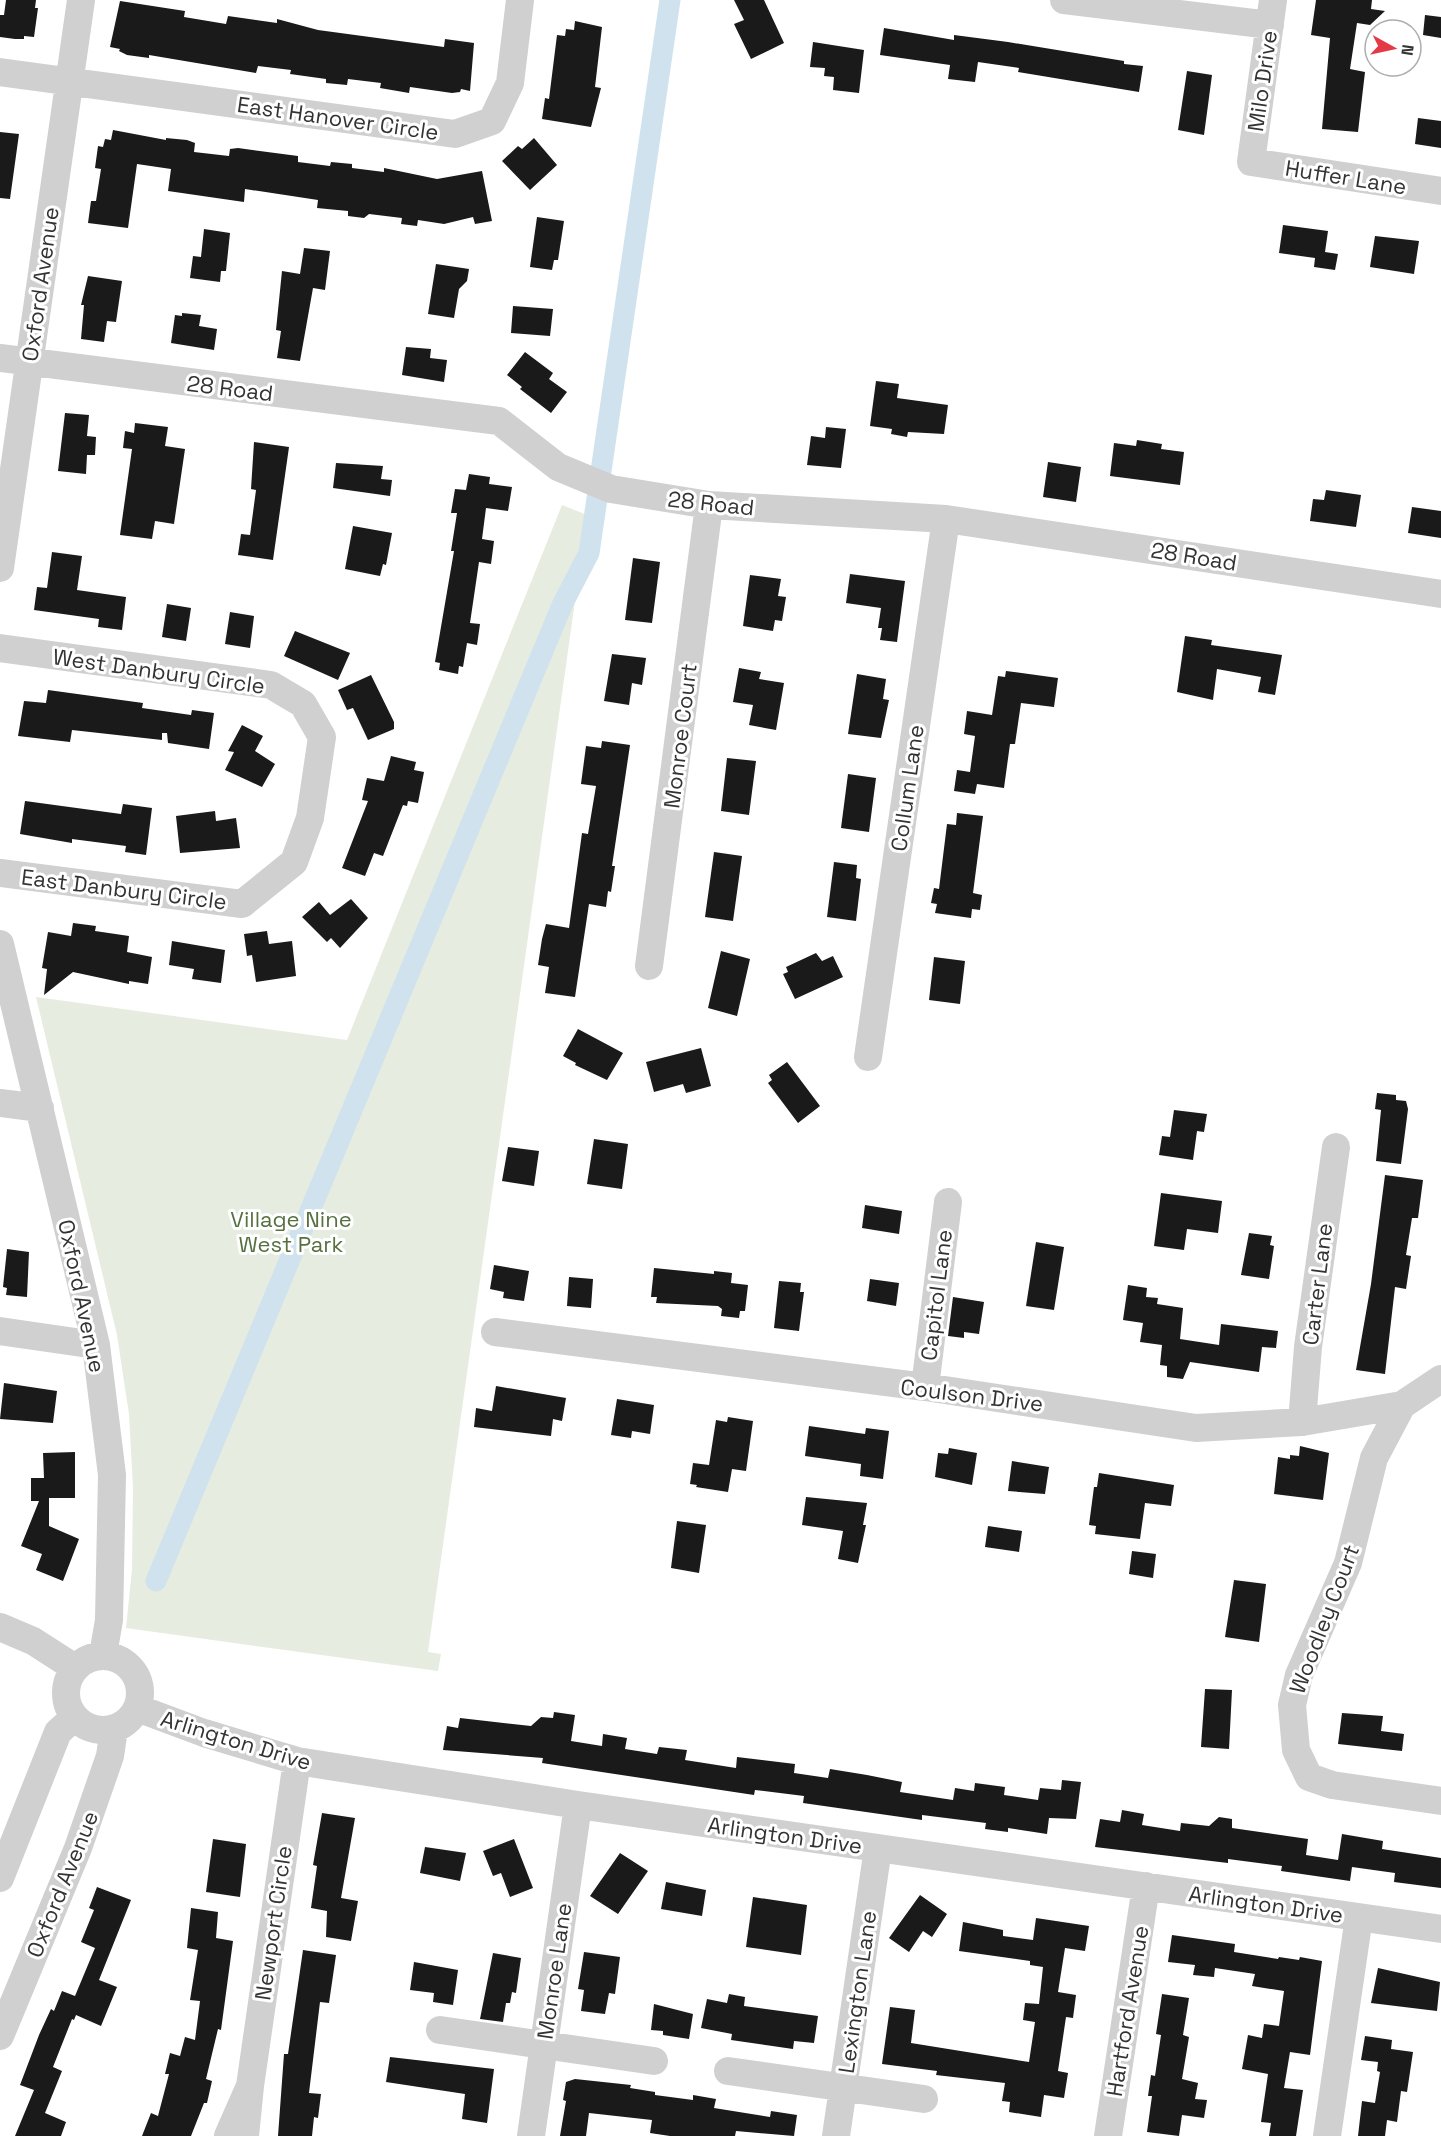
<svg xmlns="http://www.w3.org/2000/svg" width="1441" height="2136" font-family="'Space Grotesk',sans-serif">
<style>
.green{fill:#e6ecdf}
.lines{fill:none;stroke-linecap:round;stroke-linejoin:round}
.canal{stroke:#cfe2ee;stroke-width:21}
.building{fill:#1a1a1a}
.minor{stroke:#d0d0d0;stroke-width:28}
.labels{text-anchor:middle;stroke-width:6;stroke-linejoin:round;paint-order:stroke}
.street-label{font-size:22px;fill:#333;stroke:#fff}
.park-label{font-size:22px;fill:#56703f;stroke:#fff}
</style>
<rect width="100%" height="100%" fill="#fff"/>
<!-- green -->
<path class="green" d="M562 505 587 515 428 1652 441 1654 438 1671 126 1628 132 1570 133 1488 129 1414 117 1335 36 997 347 1040Z"/>
<g class="lines">
<!-- canal -->
<path class="canal" d="M156 1581 563 603 589 553 670 0"/>
</g>
<!-- building -->
<path class="building" d="M6 0H36L35 8H38L34 37 24 36V39H15L0 37V15H4Z
M734 0H764L784 43 751 59 734 24 744 20Z
M1316 0H1372L1371 9 1385 11 1370 25 1357 23 1350 69 1365 72 1358 132 1322 129 1330 38 1311 35Z
M120 1 185 11 184 17 226 24 228 16 277 23V19L318 30 444 47 445 39 474 43 470 91 461 89 460 92 452 93 410 87 409 93 380 88 381 83 348 79 347 85 326 83V79L290 74 291 70 258 66 256 73 149 55V58L127 55 119 51 120 49 110 47Z
M1425 15 1441 17V38L1423 35Z
M575 21 602 27 595 87 601 88 591 127 542 119 545 98 549 99 557 35 565 36 566 29 574 30Z
M884 28 954 40V35L1008 42 1124 61V64L1143 66 1139 92 1018 72 1019 68 978 62 975 82 948 79 950 65 880 55Z
M813 42 864 50 859 93 833 90 834 77 824 76 825 68 810 67Z
M1187 71 1212 75 1204 135 1178 130Z
M1418 118 1441 121V148L1415 144Z
M113 130 166 140V138L187 140 195 143 194 152 229 156 230 149 238 148 298 156V162L330 166 331 162 352 164V168L384 172V168L437 179 482 171 492 221 475 224 473 217 444 224 418 220 417 226 401 224 402 218 369 214 364 218 348 216V211L317 208 318 200 245 189 244 202 168 191 171 169 137 164 128 228 88 223 91 201H96L101 169 95 168 98 146 103 147 105 139 111 140Z
M0 132 19 134 10 199 0 198Z
M534 138 557 165 530 190 502 161 518 146 522 149Z
M537 217 564 221 558 260H554L552 270 530 267Z
M1283 225 1328 231 1325 252 1338 254 1335 270 1314 267 1315 258 1279 253Z
M204 229 230 233 226 271H221L220 282 190 278 193 256 201 257Z
M1375 236 1419 241 1414 274 1370 267Z
M304 248 330 251 325 290 313 288 300 361 277 358 281 331 276 330 282 271 300 274Z
M436 264 469 269 467 281 459 289 454 318 428 314Z
M88 276 122 281 116 322 107 321 104 342 81 339 84 305H81Z
M513 306 553 309 550 336 511 333Z
M182 313 201 315 199 326 217 329 214 350 171 343 175 315 182 316Z
M406 347 431 349 430 358 447 360 444 382 402 375Z
M525 352 553 373 549 379 567 392 551 413 520 389 522 387 507 375Z
M876 381 899 384 897 398 948 405 944 434 908 432 907 437 891 434 892 429 870 426Z
M65 413 89 415 87 436 96 437 95 455H87L86 474 58 471Z
M135 423 168 427 165 446 185 449 174 524 155 521 152 539 120 535 132 449 123 448 125 431 134 433Z
M826 427 846 429 841 468 807 465 811 436 825 438Z
M1137 440 1162 444 1161 449 1184 452 1180 485 1110 476 1114 443 1136 446Z
M254 442 289 447 273 560 238 555 241 534 250 535 256 490 251 489Z
M1048 462 1081 467 1076 502 1043 497Z
M336 463 383 466 381 479 392 480 390 496 333 488Z
M469 474 490 477 489 484 512 487 508 511 486 508 482 539 494 541 491 564 479 562 470 623 480 624 477 645 467 643 463 667 459 666 458 674 439 670 440 663 435 662 454 551H451L457 513H451L455 489 466 490Z
M1326 490 1361 495 1356 527 1310 521 1313 499 1324 500Z
M1412 507 1441 511V538L1408 533Z
M353 526 392 533 386 565 383 564 380 576 345 569Z
M52 552 82 556 77 590 126 597 122 630 98 627 99 619 34 610 37 587 47 588Z
M633 558 660 562 652 623 625 620Z
M850 574 905 581 897 642 880 640 882 628H878L881 608 846 603Z
M750 575 781 579 778 596 786 597 782 621 775 620 773 631 743 626Z
M167 604 191 608 186 641 162 637Z
M230 612 254 616 250 648 225 644Z
M295 631 350 653 338 680 284 656Z
M1185 636 1212 640 1211 645 1282 655 1275 695 1258 692 1261 677 1217 669 1213 700 1177 692Z
M612 654 646 658 642 685 632 683 629 705 604 701Z
M739 668 761 672 759 679 784 683 776 730 749 725 753 705 733 702Z
M1006 671 1058 678 1054 707 1021 703 1015 744H1010L1004 788 977 784 975 794 954 791 957 770 970 772 975 736 964 734 967 711 992 715 998 676 1005 677Z
M857 674 886 679 883 699 889 700 881 738 848 734Z
M371 675 394 722V729L368 740 353 708 347 710 338 690Z
M48 690 143 703 142 708 191 715 192 710 214 713 209 749 168 743 167 733H162V740L72 730 70 742 18 736 24 701 46 703Z
M242 725 263 736 255 751 275 764 262 787 225 770 234 752 228 751Z
M602 741 630 745 612 866H615L611 892 608 891 606 907 589 904 575 997 545 993 549 967 538 965 542 939 546 924 569 928 582 833 588 834 596 786 581 784 586 746 601 748Z
M391 756 416 762 414 770 424 772 418 803 408 801 407 806 403 805 383 856 374 853 365 876 342 868 368 801 362 800 367 778 384 781Z
M727 758 756 761 749 815 721 811Z
M848 774 876 778 869 832 841 828Z
M25 801 121 814 123 804 152 808 146 855 125 852 126 846 72 839V843L20 834Z
M215 811 216 821 236 818 240 848 180 853 176 816Z
M957 813 983 816 973 893 982 895 980 910 972 909 971 918 935 913 937 904 931 903 934 888 939 889 947 824 956 825Z
M714 852 742 856 733 921 705 917Z
M834 862 857 865 856 878 861 879 856 921 827 917Z
M351 899 368 918 340 948 331 938 327 942 302 917 319 902 330 915Z
M73 923 96 926 95 931 129 936 127 952 152 957 148 984 129 981V984L73 972 44 995 47 969 42 968 48 932 71 936Z
M267 931 269 944 292 941 296 976 256 982 252 955 247 956 244 934Z
M172 941 225 950 221 983 192 979 194 969 169 965Z
M721 951 750 959 737 1016 708 1008Z
M816 953 822 961 833 956 843 977 795 999 783 974 788 972 786 967Z
M934 957 965 961 960 1004 929 1000Z
M578 1029 623 1053 607 1080 575 1065 576 1063 563 1056Z
M701 1048 711 1086 686 1093 683 1084 654 1092 646 1062Z
M787 1062 820 1106 798 1123 768 1083 772 1080 769 1075Z
M1377 1093 1396 1095V1100L1406 1101 1408 1109 1401 1164 1376 1161 1381 1110 1375 1109Z
M1174 1110 1207 1114 1204 1132 1197 1131 1193 1160 1159 1155 1162 1136 1170 1137Z
M594 1139 628 1144 622 1189 587 1184Z
M508 1147 539 1151 534 1186 502 1181Z
M1385 1175 1423 1180 1418 1218H1412L1406 1255 1411 1256 1406 1289 1395 1287 1385 1374 1356 1370 1371 1284Z
M1161 1193 1222 1201 1218 1233 1187 1229 1184 1250 1154 1246Z
M865 1205 902 1211 899 1234 862 1228Z
M1249 1233 1272 1236 1270 1245 1274 1246 1269 1279 1241 1275Z
M1036 1242 1064 1247 1054 1310 1026 1306Z
M7 1249 29 1252 27 1297 6 1295 7 1288 3 1287Z
M494 1265 529 1271 524 1301 503 1298 504 1292 490 1289Z
M654 1268 714 1274V1271L732 1273 731 1283 748 1285 745 1311H740L739 1318 721 1316 722 1309 718 1306 656 1303 657 1297H651Z
M569 1277 593 1279 591 1308 567 1306Z
M870 1279 899 1283 896 1306 867 1301Z
M779 1281 801 1283 800 1292H804L799 1331 774 1328Z
M1128 1285 1147 1288 1146 1297 1158 1298 1157 1304 1183 1308 1180 1339 1219 1345 1221 1324 1278 1331 1276 1348 1262 1347 1259 1372 1190 1362 1183 1379 1167 1377V1366L1160 1365 1162 1345 1140 1342 1143 1323 1123 1320Z
M953 1297 984 1302 979 1334 964 1332V1338L948 1336Z
M4 1383 57 1391 53 1423 0 1419Z
M496 1386 566 1398 562 1421 553 1419 551 1436 474 1427 476 1408 492 1411Z
M617 1399 654 1405 650 1434 632 1431 631 1438 611 1435Z
M728 1417 753 1421 746 1471 732 1469 728 1492 696 1487 697 1485 690 1484 693 1463 709 1465 716 1420 727 1422Z
M809 1426 865 1434 866 1428 889 1431 883 1479 860 1476 861 1464 805 1456Z
M1300 1446 1329 1453 1323 1500 1274 1494 1278 1457 1290 1459V1455L1299 1456Z
M949 1448 977 1453 972 1485 935 1477 938 1453 948 1454Z
M75 1452V1498H49V1526L79 1539 63 1581 36 1570 42 1554 21 1546 39 1501H31V1478H44L43 1453Z
M1012 1461 1049 1467 1045 1494 1008 1491Z
M1099 1473 1174 1485 1171 1506 1145 1503 1140 1539 1095 1534 1096 1526 1089 1525 1094 1487H1097Z
M806 1497 867 1503 863 1525H866L858 1563 838 1559 843 1531 802 1525Z
M677 1521 706 1525 699 1573 671 1568Z
M988 1526 1022 1531 1019 1552 985 1547Z
M1132 1551 1156 1554 1153 1578 1129 1574Z
M1234 1580 1266 1584 1259 1642 1225 1637Z
M1205 1689 1232 1690 1229 1749 1201 1747Z
M554 1712 575 1715 571 1741 602 1746 603 1734 627 1738 625 1749 657 1754 659 1747 687 1750 685 1760 736 1768 737 1757 795 1764 794 1773 828 1778 830 1769 867 1775 902 1782 900 1792 953 1800 955 1788 974 1791 975 1783 1005 1787 1004 1795 1038 1800 1040 1788 1061 1790 1062 1780 1081 1782 1076 1819 1049 1818 1047 1834 1008 1828V1832L985 1829 986 1823 922 1815V1820L803 1803 804 1796 755 1790 754 1795 542 1763 543 1758 443 1750 447 1726 458 1728 460 1718 531 1726 541 1717 553 1718Z
M1342 1713 1383 1716 1381 1731 1404 1734 1402 1751 1338 1744Z
M1122 1810 1144 1814 1142 1825 1180 1831 1181 1823 1209 1826 1219 1817 1232 1819V1828L1308 1839 1306 1855 1338 1860 1342 1834 1383 1841 1382 1849 1441 1858V1888L1394 1882 1395 1873 1352 1867 1350 1881 1281 1871 1282 1866 1228 1859V1863L1095 1847 1100 1819 1120 1822Z
M322 1813 355 1818 341 1898 358 1901 351 1941 326 1937 327 1911 311 1908 317 1866 313 1865Z
M213 1839 246 1844 240 1897 206 1892Z
M514 1839 533 1888 510 1897 501 1873 493 1876 483 1851Z
M425 1847 466 1853 460 1881 420 1873Z
M620 1853 648 1871 618 1914 590 1896Z
M666 1882 706 1890 702 1916 661 1909Z
M97 1887 131 1900 99 1980 117 1987 101 2026 76 2015 74 2020 72 2019 53 2067 62 2071 45 2113 66 2122 61 2136H15L34 2090 20 2085 39 2035 51 2009 54 2011 62 1991 75 1996 95 1948 81 1942 94 1910 89 1908Z
M920 1895 947 1914 932 1937 923 1931 909 1952 889 1938Z
M753 1897 807 1905 801 1955 746 1947Z
M191 1908 218 1912 216 1938 233 1941 221 2030 218 2029 206 2079 212 2081 207 2103H204L191 2136H142L151 2113 158 2116 169 2074H165L170 2053 180 2056 185 2037 195 2040 200 2001 190 2000 198 1950 187 1948Z
M1036 1918 1089 1926 1085 1951 1065 1948 1058 1992 1076 1995 1073 2018 1066 2017 1058 2071 1068 2073 1064 2098 1044 2095 1041 2117 1009 2112 1010 2102 1002 2101 1005 2083 936 2075 937 2071 882 2064 890 2007 915 2010 911 2043 1029 2062 1035 2022 1023 2020 1025 2003 1039 2004 1043 1967 1030 1965V1961L959 1951 963 1922 1003 1930V1936L1033 1940Z
M1172 1935 1235 1944 1234 1952 1278 1959 1279 1957 1299 1960 1300 1957 1322 1961 1310 2055 1290 2052 1284 2088 1303 2090 1296 2136H1269L1271 2123 1261 2122 1268 2074 1242 2069 1248 2035 1262 2038 1264 2024 1279 2026 1284 1991 1252 1986 1255 1974 1215 1968 1214 1977 1193 1975 1195 1965 1168 1962Z
M303 1950 336 1955 329 2003 320 2002 309 2093 321 2094 318 2118 314 2117 312 2136H278L284 2054H288Z
M584 1952 620 1957 615 1994 609 1993 605 2014 581 2011 584 1990 578 1989Z
M493 1953 521 1958 516 1993 512 1992 510 2003H506L503 2022 480 2019Z
M414 1962 458 1970 453 2005 433 2002 434 1993 410 1990Z
M1378 1968 1440 1982 1437 2011 1371 2003Z
M729 1994 745 1997 744 2006 818 2016 814 2043 794 2041 793 2049 731 2040 732 2034 701 2028 707 1999 727 2003Z
M1162 1994 1189 1998 1183 2035 1189 2037 1182 2079 1198 2083 1195 2099 1207 2100 1204 2118 1182 2115 1179 2136 1147 2132 1152 2096H1148L1151 2075 1155 2076 1161 2035 1156 2034Z
M654 2004 693 2014 689 2039 663 2035V2031L651 2030Z
M1365 2036 1392 2040 1391 2049 1413 2052 1407 2092 1401 2091 1397 2122 1387 2120 1385 2136H1358L1362 2101 1375 2103 1380 2072 1377 2071 1378 2062 1361 2060Z
M390 2057 494 2069 487 2123 462 2119 465 2094 386 2082Z
M575 2079 631 2085 630 2088 655 2092V2095L693 2100V2095L716 2099 714 2108 770 2117 771 2111 797 2115 794 2136 736 2131 735 2136H670L650 2133 652 2120 589 2113 586 2136H560L566 2101 563 2100 566 2082Z"/>
<g class="lines">
<!-- minor -->
<path class="minor" d="M1064 0 1270 25
M1273 0 1251 162 1441 191
M0 72 455 134 492 121 510 83 520 0
M0 358 499 421 558 467 611 489 709 505 946 519 1441 594
M0 568 81 0
M0 648 271 685 303 704 322 737 310 818 294 862 242 904 0 873
M0 944 96 1345 112 1475 109 1620 103 1655
M649 966 709 505
M868 1057 946 519
M0 1103 40 1108
M0 1331 96 1345
M495 1332 925 1387 1196 1428 1302 1422 1402 1405 1441 1379
M925 1387 948 1202
M1402 1405 1374 1458 1348 1563 1299 1675 1292 1705 1296 1750 1309 1777 1332 1785 1441 1801
M1302 1422 1308 1347 1336 1147
M0 1627 33 1641 75 1668
M66 1693a37 37 0 1 1 74 0a37 37 0 1 1-74 0Z
M137 1708 204 1733 297 1761 578 1805 1441 1929
M0 1878 58 1732 75 1717
M440 2030 654 2061
M0 2036 78 1848 110 1756 114 1729
M728 2071 924 2099
M250 2086 297 1761
M228 2136 250 2086 245 2136
M531 2136 578 1805
M836 2136 878 1848
M1108 2136 1146 1886
M1327 2136 1359 1917"/>
</g>
<g class="labels">
<!-- street labels -->
<g class="street-label">
<text transform="translate(1262 81) rotate(-82)" y="8">Milo Drive</text>
<text transform="translate(338 118) rotate(8)" y="8">East Hanover Circle</text>
<text transform="translate(1346 177) rotate(9)" y="8">Huffer Lane</text>
<text transform="translate(40 284) rotate(-82)" y="8">Oxford Avenue</text>
<text transform="translate(230 388) rotate(7)" y="8">28 Road</text>
<text transform="translate(711 503) rotate(6)" y="8">28 Road</text>
<text transform="translate(1194 556) rotate(9)" y="8">28 Road</text>
<text transform="translate(159 671) rotate(8)" y="8">West Danbury Circle</text>
<text transform="translate(680 736) rotate(-83)" y="8">Monroe Court</text>
<text transform="translate(907 788) rotate(-82)" y="8">Collum Lane</text>
<text transform="translate(124 889) rotate(7)" y="8">East Danbury Circle</text>
<text transform="translate(1317 1284) rotate(-83)" y="8">Carter Lane</text>
<text transform="translate(936 1295) rotate(-83)" y="8">Capitol Lane</text>
<text transform="translate(82 1296) rotate(78)" y="8">Oxford Avenue</text>
<text transform="translate(972 1395) rotate(7)" y="8">Coulson Drive</text>
<text transform="translate(1324 1619) rotate(-69)" y="8">Woodley Court</text>
<text transform="translate(236 1740) rotate(17)" y="8">Arlington Drive</text>
<text transform="translate(785 1835) rotate(8)" y="8">Arlington Drive</text>
<text transform="translate(62 1884) rotate(-68)" y="8">Oxford Avenue</text>
<text transform="translate(1266 1904) rotate(8)" y="8">Arlington Drive</text>
<text transform="translate(273 1923) rotate(-82)" y="8">Newport Circle</text>
<text transform="translate(554 1971) rotate(-82)" y="8">Monroe Lane</text>
<text transform="translate(857 1992) rotate(-82)" y="8">Lexington Lane</text>
<text transform="translate(1127 2011) rotate(-81)" y="8">Hartford Avenue</text>
</g>
<!-- park labels -->
<g class="park-label">
<text x="291" y="1227">Village Nine<tspan x="291" dy="25">West Park</tspan></text>
</g>
</g>
<!-- north arrow -->
<g transform="translate(1393 48) rotate(98)"><circle r="28" fill="#ffffff" stroke="#adadad" stroke-width="1.5"/>
<path d="M0-4.5L10 22L0 15L-10 22Z" fill="#e63946"/>
<text y="-9" font-size="16" font-weight="bold" text-anchor="middle" fill="#333333">N</text>
</g>
</svg>
